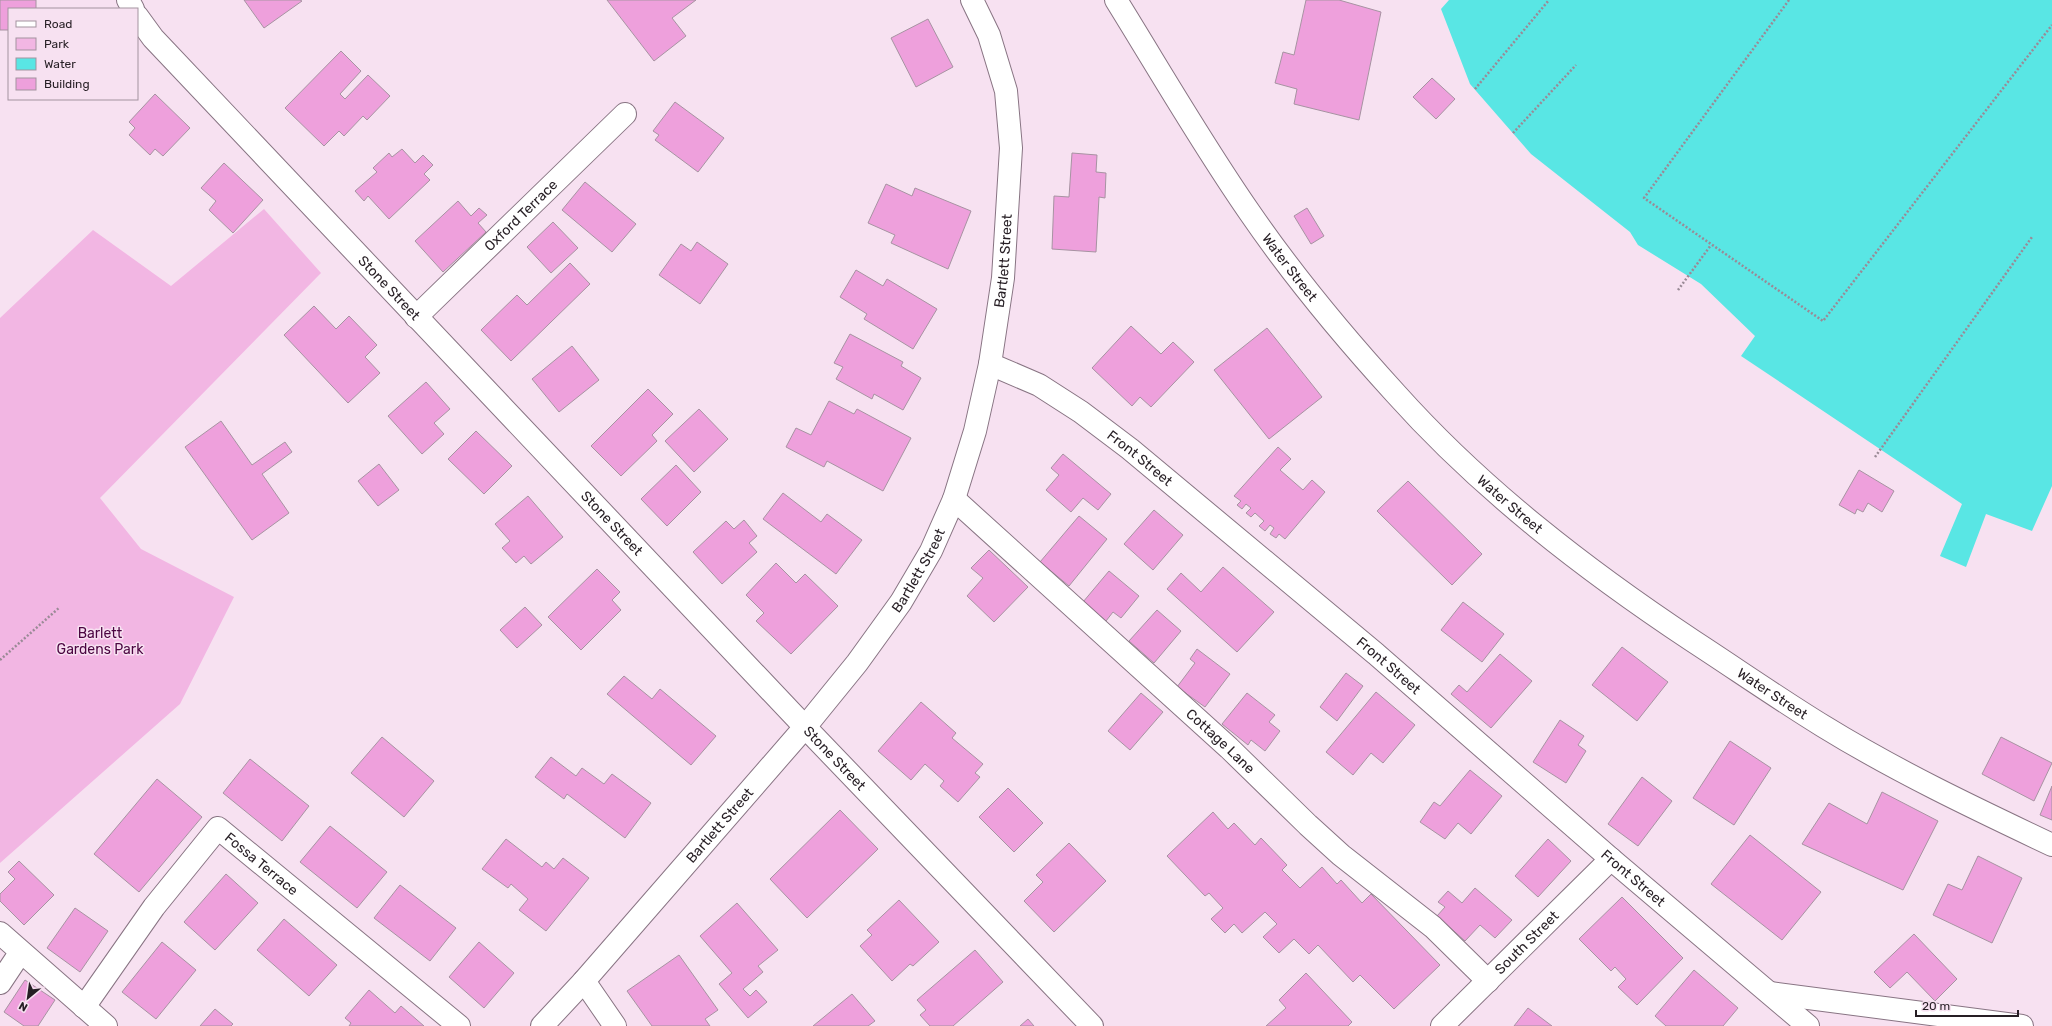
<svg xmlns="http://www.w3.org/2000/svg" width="2052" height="1026" font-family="Rubik,sans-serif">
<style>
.green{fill:#f2b6e3}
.water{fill:#59e6e4}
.building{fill:#eea0dc;stroke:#a793a2}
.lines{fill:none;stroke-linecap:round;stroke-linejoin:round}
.street-casing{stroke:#887483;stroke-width:24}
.secondary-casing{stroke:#887483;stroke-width:24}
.path{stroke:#9a8a96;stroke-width:2.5;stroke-dasharray:2 2;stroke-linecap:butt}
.street{stroke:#fff;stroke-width:22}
.secondary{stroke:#fff;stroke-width:22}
.labels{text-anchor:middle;stroke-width:3;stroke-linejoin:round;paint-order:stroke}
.street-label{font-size:14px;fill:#261e24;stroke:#f7e1f1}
.park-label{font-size:14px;fill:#4b0541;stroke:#f7e1f1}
</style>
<rect width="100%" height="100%" fill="#f7e1f1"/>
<!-- green -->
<path class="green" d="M264 209 321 273 100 498 141 549 234 597 180 704 0 863V318L93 230 171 286Z"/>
<!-- water -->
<path class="water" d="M1449 0H2052V486L2032 531 1986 514 1966 567 1940 556 1962 504 1741 356 1755 336 1701 284 1638 245 1630 232 1531 154 1470 84 1441 9Z"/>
<!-- building -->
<path class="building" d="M0 0H36V9H9V30H0Z
M244 0H300L302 1 264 28Z
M607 0H696L672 18 686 36 654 61Z
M1306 0H1339L1381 12 1359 120 1294 104 1297 89 1275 83 1283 52 1294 55Z
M928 19 953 67 916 87 891 38Z
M341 51 361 71 340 94 345 99 368 75 390 96 367 120 363 116 344 136 339 131 324 146 285 108Z
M1432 78 1455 99 1436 119 1413 97Z
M155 94 190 128 163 156 155 149 150 155 129 135 135 128 129 122Z
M675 102 724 138 698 172 655 140 659 135 653 131Z
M402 149 415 163 423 155 433 165 424 174 430 180 389 219 368 196 364 201 355 191 377 172 373 168 389 153 392 157Z
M1072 153 1097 155 1096 172 1106 173 1105 198 1099 197 1096 252 1052 249 1054 196 1069 197Z
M224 163 263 200 233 233 209 210 216 201 201 188Z
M585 182 636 224 612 252 562 210Z
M886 184 912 196 915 188 971 211 948 269 891 243 895 235 868 223Z
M458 201 471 216 479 208 487 215 478 223 486 232 443 272 415 241Z
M1307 208 1324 236 1311 244 1294 216Z
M553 222 578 248 551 273 527 247Z
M697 242 728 264 700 304 659 275 681 244 691 251Z
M570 263 590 284 511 361 481 330 517 295 527 305Z
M856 270 883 286 887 279 937 309 913 349 864 319 867 314 840 297Z
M314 306 336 329 349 316 377 345 365 357 380 373 348 403 284 335Z
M1131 326 1161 354 1173 342 1194 362 1151 407 1140 397 1132 406 1092 368Z
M1267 328 1322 397 1269 439 1214 370Z
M850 334 903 362 901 366 921 378 903 410 874 394 872 399 836 379 843 367 834 363Z
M572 346 599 380 559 412 532 379Z
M426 382 450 409 434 423 444 434 422 454 388 416Z
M648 389 673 414 652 435 657 441 621 476 591 446Z
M829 401 854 414 857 409 911 438 883 491 827 461 824 467 786 447 796 428 811 435Z
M699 409 728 439 694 472 665 441Z
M221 421 252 465 285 442 292 452 262 474 289 513 252 540 185 447Z
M476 431 512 466 484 494 448 459Z
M1278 447 1291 459 1280 470 1303 490 1312 480 1325 492 1285 539 1279 534 1276 538 1270 534 1274 528 1270 525 1265 531 1259 526 1264 521 1255 513 1251 517 1246 513 1251 508 1246 504 1242 509 1237 505 1241 501 1234 496Z
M1063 454 1111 494 1098 510 1083 498 1071 512 1046 490 1059 475 1051 468Z
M379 464 399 490 378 506 358 481Z
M676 465 701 492 667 526 641 499Z
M1859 470 1894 491 1882 512 1868 503 1863 512 1857 509 1855 514 1839 505Z
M1408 481 1482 554 1452 585 1377 511Z
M783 493 821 522 827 514 862 540 836 574 763 519Z
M528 496 563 537 531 564 524 556 516 563 502 548 510 541 495 524Z
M1154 510 1183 535 1153 570 1124 544Z
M1079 516 1107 539 1069 586 1040 562Z
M744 520 757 536 749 543 757 552 722 584 693 552 726 521 734 529Z
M989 550 1028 587 994 622 967 596 983 578 971 568Z
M776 563 796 583 805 574 838 606 791 654 756 621 764 613 746 595Z
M1223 567 1274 612 1237 652 1167 589 1181 573 1201 592Z
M597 569 620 592 612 600 621 610 581 650 548 617Z
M1109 571 1139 596 1121 618 1113 612 1106 621 1083 602Z
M1463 602 1504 634 1482 662 1441 630Z
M525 607 542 625 517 648 500 630Z
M1157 610 1181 631 1154 663 1129 641Z
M1622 647 1668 682 1637 721 1592 685Z
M1197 649 1230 674 1205 707 1177 687 1195 663 1190 659Z
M1500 654 1532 681 1491 728 1451 694 1459 685 1467 692Z
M1346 673 1363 686 1337 721 1320 707Z
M624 676 652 699 660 689 716 736 691 765 607 694Z
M1376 692 1415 725 1383 763 1371 753 1353 775 1326 752Z
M1141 693 1163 712 1130 750 1108 731Z
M1247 693 1275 715 1269 722 1280 731 1265 751 1251 740 1248 745 1222 724Z
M921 702 956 733 952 738 983 764 975 773 980 777 958 802 940 786 944 781 925 764 911 780 878 751Z
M1560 720 1584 736 1578 745 1586 751 1566 783 1533 762Z
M382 737 434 781 404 817 351 773Z
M2001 737 2052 763 2034 801 1982 774Z
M1730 741 1771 768 1734 825 1693 798Z
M551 757 576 776 582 768 604 784 612 774 651 803 625 838 567 794 564 799 535 777Z
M250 759 309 806 282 841 223 793Z
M1470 770 1502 796 1471 834 1458 823 1445 839 1420 822 1434 802 1440 806Z
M1642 777 1672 801 1638 846 1608 824Z
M157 779 202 817 139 892 94 854Z
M2052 786V820L2040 815Z
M1008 788 1043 823 1014 852 979 817Z
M1882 792 1938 821 1903 890 1802 844 1829 803 1867 824Z
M840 810 878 849 807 918 770 879Z
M1213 812 1228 829 1234 823 1255 845 1261 838 1287 865 1282 870 1300 888 1322 867 1337 884 1341 880 1362 903 1371 894 1440 965 1394 1009 1360 975 1353 982 1318 945 1309 954 1294 939 1279 953 1263 937 1277 924 1265 912 1242 933 1234 924 1225 933 1211 919 1223 908 1209 893 1205 896 1167 856Z
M330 826 387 872 357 908 300 862Z
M1750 835 1821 892 1782 940 1711 884Z
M506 839 542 867 546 862 554 869 563 858 589 878 546 931 519 910 528 899 511 884 508 888 482 869Z
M1548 839 1571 861 1538 897 1515 876Z
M1069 843 1106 881 1054 932 1024 901 1043 882 1036 875Z
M1978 856 2022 878 1992 943 1933 915 1948 884 1962 890Z
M19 861 54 895 24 925 0 901V894L15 879 8 872Z
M226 874 258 903 215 950 184 922Z
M400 885 456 928 430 961 374 918Z
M1475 888 1512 920 1495 938 1480 925 1465 941 1437 916 1445 907 1438 902 1448 891 1462 903Z
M1622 897 1683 958 1637 1005 1618 987 1626 979 1615 967 1611 971 1579 939Z
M899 900 939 942 913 966 910 964 892 981 860 946 872 935 867 930Z
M737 903 778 950 758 966 763 972 743 989 750 996 756 990 767 1002 748 1018 719 984 732 973 700 936Z
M75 908 108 931 80 972 47 948Z
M284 919 337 965 309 996 257 950Z
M1914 934 1957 979 1935 1001 1907 972 1890 988 1874 972Z
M162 942 196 970 156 1019 122 992Z
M479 942 514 973 484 1008 449 977Z
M975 950 1003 982 953 1026H930L920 1015 926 1010 917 1000Z
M679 955 718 1010 705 1019 710 1026H652L627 991Z
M1694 970 1738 1008 1723 1026H1666L1655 1016Z
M1306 973 1352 1022 1348 1026H1266L1286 1008 1279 1000Z
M25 980 55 1000 38 1026H24L4 1012Z
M369 990 395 1013 401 1006 424 1026H349L351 1023 345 1018Z
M852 994 875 1021 868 1026H813Z
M1528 1008 1552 1026H1514Z
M215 1009 233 1024 231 1026H200Z
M1028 1019 1034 1026H1020Z"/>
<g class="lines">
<defs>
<g id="street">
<path id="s1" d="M416 317 625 114"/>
<path id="s2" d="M990 364 1039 385 1081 412 1130 449 1376 654 1611 859 1808 1026"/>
<path id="s3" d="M954 499 1229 748 1308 825 1341 855 1433 927 1488 981"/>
<path d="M0 933 106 1026"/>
<path d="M584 981 615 1026"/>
<path d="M0 983 20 953"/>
<path d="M1770 993 2022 1026"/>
<path id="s4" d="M84 1007 154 907 218 828 459 1026"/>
<path id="s5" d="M542 1026 584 981 805 727 857 663 901 602 931 551 954 499 975 431 990 364 1003 278 1011 148 1006 91 989 35 972 0"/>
<path id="s6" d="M1442 1026 1611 859"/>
</g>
<g id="secondary">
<path d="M128 0 133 9"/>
<path id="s7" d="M1116 0C1160 71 1202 144 1250 213 1294 277 1344 337 1396 394 1482 490 1586 570 1693 641 1736 669 1779 699 1823 726 1896 771 1974 808 2052 845"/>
<path id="s8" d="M137 16 153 38 805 727 1092 1026"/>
</g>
</defs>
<!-- street casing -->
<use href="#street" class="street-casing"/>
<!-- secondary casing -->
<use href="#secondary" class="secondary-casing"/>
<!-- path -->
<path class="path" d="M1789 0 1644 198 1823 321 2052 25
M1475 89 1549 0
M1513 133 1576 65
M1678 290 1711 245
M1875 457 2032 237
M0 660 60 607"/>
<!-- street -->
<use href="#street" class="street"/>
<!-- secondary -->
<use href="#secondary" class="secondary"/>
</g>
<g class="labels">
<!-- street labels -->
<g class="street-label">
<text dy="5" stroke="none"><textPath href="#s1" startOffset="146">Oxford Terrace</textPath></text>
<text dy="5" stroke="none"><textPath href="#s5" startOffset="916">Bartlett Street</textPath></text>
<text dy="5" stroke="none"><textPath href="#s7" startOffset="319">Water Street</textPath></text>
<text dy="5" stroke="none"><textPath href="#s8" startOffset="371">Stone Street</textPath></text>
<text dy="5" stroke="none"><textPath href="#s2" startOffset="178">Front Street</textPath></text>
<text dy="5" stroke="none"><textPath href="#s7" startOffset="643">Water Street</textPath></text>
<text dy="5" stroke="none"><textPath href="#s8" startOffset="695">Stone Street</textPath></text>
<text dy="5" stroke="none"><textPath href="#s5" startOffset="592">Bartlett Street</textPath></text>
<text dy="5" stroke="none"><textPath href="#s2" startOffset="502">Front Street</textPath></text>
<text dy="5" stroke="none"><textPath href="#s7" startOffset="967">Water Street</textPath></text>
<text dy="5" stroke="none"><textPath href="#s3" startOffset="360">Cottage Lane</textPath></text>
<text dy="5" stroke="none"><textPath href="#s8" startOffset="1019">Stone Street</textPath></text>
<text dy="5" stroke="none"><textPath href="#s5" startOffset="268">Bartlett Street</textPath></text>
<text dy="5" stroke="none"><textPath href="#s4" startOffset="280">Fossa Terrace</textPath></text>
<text dy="5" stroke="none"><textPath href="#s2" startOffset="826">Front Street</textPath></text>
<text dy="5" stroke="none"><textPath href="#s6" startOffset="119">South Street</textPath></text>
</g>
<!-- park labels -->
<g class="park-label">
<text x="100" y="638">Barlett<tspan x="100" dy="16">Gardens Park</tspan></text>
</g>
</g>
<!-- legend -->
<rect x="8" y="8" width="130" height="92" fill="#f7e1f1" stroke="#a3939f"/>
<rect x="16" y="21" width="20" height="6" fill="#ffffff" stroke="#a3939f"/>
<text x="44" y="28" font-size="12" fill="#261e24">Road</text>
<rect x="16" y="38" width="20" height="12" fill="#f2b6e3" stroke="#a3939f"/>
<text x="44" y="48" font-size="12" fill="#261e24">Park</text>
<rect x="16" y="58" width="20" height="12" fill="#59e6e4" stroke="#a3939f"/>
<text x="44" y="68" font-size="12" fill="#261e24">Water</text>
<rect x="16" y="78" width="20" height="12" fill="#eea0dc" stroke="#a3939f"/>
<text x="44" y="88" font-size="12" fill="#261e24">Building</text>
<!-- north arrow -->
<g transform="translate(28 998) rotate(209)" stroke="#f7e1f1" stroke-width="3" paint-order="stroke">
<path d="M0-3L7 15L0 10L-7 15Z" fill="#261e24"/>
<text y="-6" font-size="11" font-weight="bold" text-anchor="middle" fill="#261e24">N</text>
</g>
<!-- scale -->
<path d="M1916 1010v6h102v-6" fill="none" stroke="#261e24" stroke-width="2"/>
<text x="1922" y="1010" font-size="12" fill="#261e24" stroke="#f7e1f1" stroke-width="3" paint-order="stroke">20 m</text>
</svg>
